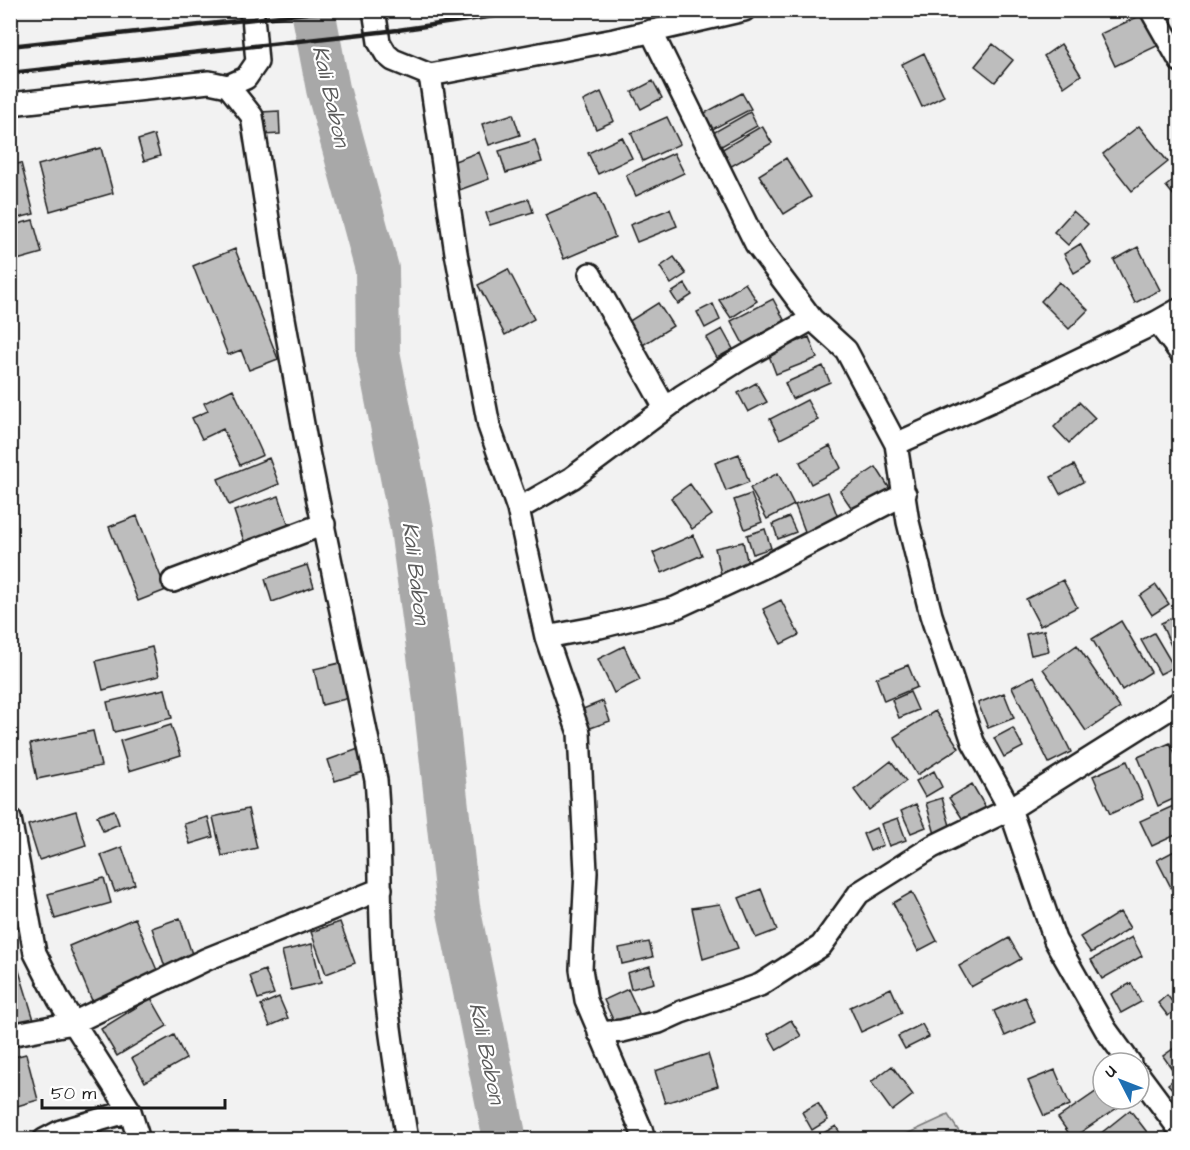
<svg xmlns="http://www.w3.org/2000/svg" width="1190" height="1150" font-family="'Architects Daughter',sans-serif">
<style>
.green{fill:#d2d2d2;stroke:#777;stroke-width:1.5}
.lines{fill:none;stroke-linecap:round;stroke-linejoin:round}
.river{stroke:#a8a8a8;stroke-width:44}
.building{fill:#bdbdbd;stroke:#1c1c1c;stroke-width:1.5}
.street-casing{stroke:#1c1c1c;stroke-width:26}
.street{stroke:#fff;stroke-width:21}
.rail{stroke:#1c1c1c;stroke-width:4.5}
.labels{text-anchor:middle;stroke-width:4.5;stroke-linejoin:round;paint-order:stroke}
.water-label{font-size:22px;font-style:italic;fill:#5b5b5b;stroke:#fff}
</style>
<rect width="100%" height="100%" fill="#f2f2f2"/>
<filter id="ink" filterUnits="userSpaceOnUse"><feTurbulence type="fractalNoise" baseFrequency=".0167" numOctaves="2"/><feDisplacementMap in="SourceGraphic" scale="12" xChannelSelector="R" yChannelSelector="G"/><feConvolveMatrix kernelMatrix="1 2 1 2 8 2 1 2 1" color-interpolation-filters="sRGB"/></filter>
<g filter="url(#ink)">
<!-- green -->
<path class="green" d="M948 1115 964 1139H896Z"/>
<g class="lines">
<!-- river -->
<path class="river" d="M313 10 328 89 377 269 378 352 412 528 435 700 458 907 505 1140"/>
</g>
<!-- building -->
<path class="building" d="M1144 14 1159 45 1115 66 1100 34Z
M993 44 1013 60 995 82 975 66Z
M1061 44 1081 75 1064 87 1044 56Z
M924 53 944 96 922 107 902 64Z
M653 81 662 98 641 109 632 92Z
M601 92 614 121 596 129 583 101Z
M742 93 751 109 707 132 699 116Z
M279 111 280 134 263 135 261 112Z
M750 112 757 126 718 148 711 134Z
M513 114 520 135 489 145 482 124Z
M667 117 680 144 643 161 631 133Z
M762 126 772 143 728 168 719 151Z
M1139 126 1168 162 1132 191 1103 154Z
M154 135 160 156 144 161 138 140Z
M622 137 632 158 598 174 588 153Z
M535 140 542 162 506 173 499 151Z
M101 148 113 193 50 211 38 165Z
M479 152 489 179 454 192 444 165Z
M674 153 684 173 636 196 626 175Z
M786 158 811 197 784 214 759 175Z
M21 163 34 214 10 220V166Z
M1180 175V203L1166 186Z
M597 193 615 237 564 259 545 215Z
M529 199 533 212 490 225 486 213Z
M670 209 677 226 637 242 630 225Z
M1073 211 1088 224 1068 245 1054 232Z
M33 220 42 253 10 262V226Z
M1080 244 1091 263 1074 273 1064 254Z
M1138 247 1160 290 1135 303 1114 260Z
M235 249 278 359 249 370 241 350 228 355 193 266Z
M674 257 686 274 671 284 660 267Z
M508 269 534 319 505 335 478 285Z
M1059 282 1088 310 1069 329 1041 301Z
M745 283 757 301 731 318 719 300Z
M685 284 692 295 678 304 671 293Z
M773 299 789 329 747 351 731 321Z
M658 303 673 326 635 350 620 327Z
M713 304 720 320 705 328 697 312Z
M722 329 733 349 717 358 706 338Z
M809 337 817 358 776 374 768 353Z
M823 366 830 382 792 399 785 383Z
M756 383 767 402 748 412 738 393Z
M233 389 263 455 240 465 223 429 202 439 192 418 208 411 204 403Z
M807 400 818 420 780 439 770 419Z
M1079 402 1095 418 1069 443 1054 427Z
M830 446 841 468 811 484 800 462Z
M739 454 749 482 726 491 715 463Z
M269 458 279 484 229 505 218 479Z
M1074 465 1083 482 1060 494 1051 477Z
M876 467 892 492 857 516 840 491Z
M778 473 794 505 767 519 750 488Z
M690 484 712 515 692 529 671 498Z
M828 492 839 520 806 534 795 505Z
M751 494 762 522 745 529 734 500Z
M279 496 290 529 245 544 234 511Z
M137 516 166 590 138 601 109 527Z
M789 517 796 532 778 539 773 524Z
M765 529 771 548 753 554 747 535Z
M693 535 702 555 662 573 653 553Z
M743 542 749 569 721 574 715 548Z
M307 565 314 587 272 602 265 579Z
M1063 580 1077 607 1040 626 1026 599Z
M1156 585 1169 604 1152 615 1140 596Z
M781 600 799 635 781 644 763 609Z
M1178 615 1180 620V666L1161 623Z
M1121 621 1151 672 1122 690 1092 639Z
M1044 630 1049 651 1031 655 1026 634Z
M1154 633 1174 667 1160 674 1141 640Z
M1077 645 1120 708 1086 731 1043 669Z
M624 646 640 680 614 693 598 659Z
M152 647 159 676 103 690 96 661Z
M344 662 353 697 322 705 314 669Z
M908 665 917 687 884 701 876 678Z
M1034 676 1071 752 1049 763 1012 687Z
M165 689 172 718 114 732 107 702Z
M910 692 918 710 899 718 892 700Z
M1004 693 1014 718 988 728 978 703Z
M603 701 610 721 585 730 578 711Z
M935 711 959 748 917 775 894 737Z
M171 725 181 755 129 771 120 741Z
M1013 728 1023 747 1004 757 994 738Z
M93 731 101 766 37 779 30 744Z
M1170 743 1180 765V796L1158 806 1138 757Z
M364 747 372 769 335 781 328 760Z
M891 761 906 781 869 810 854 790Z
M1127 761 1143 799 1110 814 1093 776Z
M934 771 942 787 925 797 916 781Z
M972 784 986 808 964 821 949 798Z
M942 798 951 829 935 834 926 803Z
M1180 803V833L1152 846 1140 821Z
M916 804 926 827 911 833 901 811Z
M248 809 257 848 222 856 213 817Z
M114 810 119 824 103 831 97 816Z
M76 811 86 845 39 860 28 825Z
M208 817 213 837 190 844 184 824Z
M898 818 906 840 889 846 881 824Z
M876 828 883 845 870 851 863 834Z
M122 847 135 884 115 892 101 855Z
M1180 848V903H1179L1157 860Z
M104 878 111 903 55 919 48 894Z
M761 889 777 930 756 938 739 898Z
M912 892 937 941 918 951 893 903Z
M720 904 738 948 703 959 692 908Z
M1120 912 1130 928 1091 953 1080 937Z
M135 918 159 975 93 1003 69 946Z
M180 918 194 960 166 970 152 928Z
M340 922 355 963 326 974 311 932Z
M1132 937 1142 956 1102 979 1091 960Z
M1009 938 1021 959 971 987 959 966Z
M649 942 653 957 622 964 619 948Z
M312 944 321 983 291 990 282 951Z
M16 961 35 1023 10 1031V963Z
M650 966 654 983 631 989 627 973Z
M265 970 274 994 258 999 250 976Z
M1131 983 1141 1002 1121 1013 1111 994Z
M891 988 902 1013 861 1032 850 1007Z
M628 989 639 1013 615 1024 604 1000Z
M1167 995 1177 1008 1168 1016 1158 1003Z
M279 997 288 1018 270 1026 261 1005Z
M1025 997 1035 1022 1005 1036 994 1011Z
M151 998 167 1026 117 1056 101 1029Z
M791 1020 801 1036 777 1050 768 1034Z
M922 1024 929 1037 905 1049 898 1036Z
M174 1035 186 1059 145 1082 132 1058Z
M1180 1044V1064L1172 1069 1163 1056Z
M26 1054 38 1100 10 1108V1058Z
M708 1054 718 1086 665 1103 655 1071Z
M892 1066 913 1095 892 1111 871 1082Z
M1055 1070 1070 1105 1044 1116 1028 1081Z
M1180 1075V1098L1168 1084Z
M1103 1087V1099H1116L1120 1106 1072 1138 1058 1118Z
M818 1103 828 1120 812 1130 802 1112Z
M1130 1110 1150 1136 1146 1140H1096L1095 1138Z
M836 1126 844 1140H815L814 1138Z"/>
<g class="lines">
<defs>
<path id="street" d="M374 10 379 42 386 54 393 60 430 75 614 40 744 10
M1151 10 1180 61
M651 31 756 244 812 319 846 350 896 444 908 522 931 615 973 742 1010 809 1055 940 1106 1030 1130 1063
M430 75 456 253 489 426 518 509 546 637 579 733 586 872 581 969 586 1000 641 1129 644 1140
M228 86 252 116 280 296 308 452 376 780C382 845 378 911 384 976 389 1031 398 1085 407 1140
M10 104 209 82 228 86 246 78 257 62 253 16 249 10
M590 274 665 408
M1157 322 1180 309
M896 444 1016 390 1157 322 1180 352
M518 509 572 478 682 396 739 360 812 319
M173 581 324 524
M546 637 600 627 675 608 764 567 905 494
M10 819 35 953 59 1000 130 1111 139 1140
M599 1033 622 1031 659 1022 681 1012 760 985 821 946 859 893 932 847 1010 809 1180 702
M10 1035 73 1023 207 959 381 889
M1139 1075 1180 1130
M44 1140 61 1131 130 1111"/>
</defs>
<!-- street casing -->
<use href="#street" class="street-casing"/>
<!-- street -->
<use href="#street" class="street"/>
<!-- rail -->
<path class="rail" d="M10 46 334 10
M10 73 398 30 535 10"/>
</g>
</g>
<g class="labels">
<!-- water labels -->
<g class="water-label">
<text transform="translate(332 96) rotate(77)" y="8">Kali Babon</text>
<text transform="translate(417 573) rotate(83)" y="8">Kali Babon</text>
<text transform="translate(488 1053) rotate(78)" y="8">Kali Babon</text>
</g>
</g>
<!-- margin -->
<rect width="1190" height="1150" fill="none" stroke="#fff" stroke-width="36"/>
<rect x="18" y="18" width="1154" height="1114" fill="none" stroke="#1c1c1c" stroke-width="2" filter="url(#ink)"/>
<!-- north arrow -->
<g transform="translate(1121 1081) rotate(312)"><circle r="28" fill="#ffffff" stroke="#a4a4a4" stroke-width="1.5"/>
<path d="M0-4.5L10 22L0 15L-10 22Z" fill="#1f6fb2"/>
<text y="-9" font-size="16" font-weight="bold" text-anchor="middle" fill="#1c1c1c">U</text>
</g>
<!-- scale -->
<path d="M42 1099v9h183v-9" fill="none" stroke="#1c1c1c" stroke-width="3"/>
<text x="51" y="1099" font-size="18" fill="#1c1c1c" stroke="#ffffff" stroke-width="4.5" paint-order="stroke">50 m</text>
</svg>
